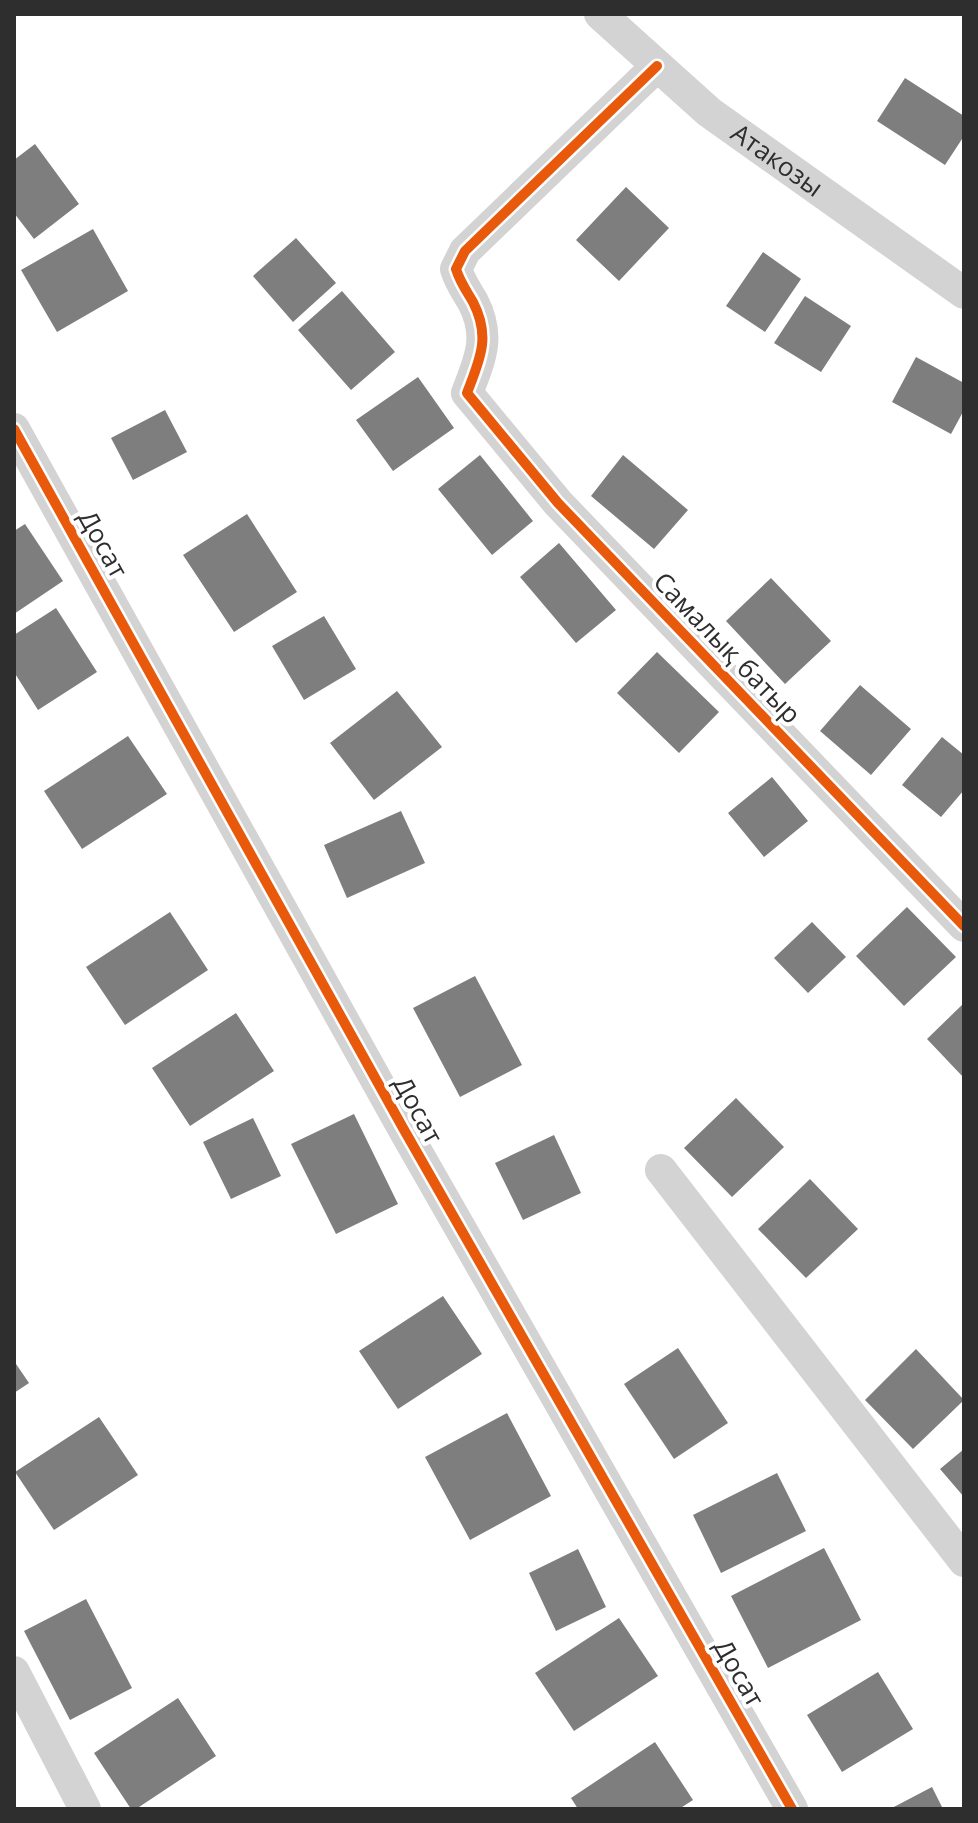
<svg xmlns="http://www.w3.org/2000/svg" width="978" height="1823" font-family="'Open Sans',sans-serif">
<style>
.building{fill:#7e7e7e}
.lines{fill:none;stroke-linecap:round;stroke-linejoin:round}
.minor{stroke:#d3d3d3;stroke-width:32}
.cycleway-casing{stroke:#fff;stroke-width:15}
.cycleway{stroke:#e8590c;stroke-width:10}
.labels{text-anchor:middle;stroke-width:8;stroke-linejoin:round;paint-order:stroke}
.street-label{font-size:26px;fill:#2e2e2e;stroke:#fff}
</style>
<rect width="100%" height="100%" fill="#fff"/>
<!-- building -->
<path class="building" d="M905 78 964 116V136L945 165 877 121Z
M35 144 79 204 34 239 14 213V160Z
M626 187 669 228 619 281 576 240Z
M93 229 128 291 57 332 21 270Z
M296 238 336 283 293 322 253 276Z
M763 252 801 279 765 332 726 306Z
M342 291 395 352 351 390 298 330Z
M805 296 851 326 821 372 774 343Z
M916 357 964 383V410L951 434 892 402Z
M418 377 454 428 393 471 356 420Z
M165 410 187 452 133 480 111 438Z
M480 455 533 521 492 555 438 489Z
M623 455 688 510 654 549 591 496Z
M247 514 297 592 234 632 183 555Z
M25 524 63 581 14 614V531Z
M559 543 616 610 576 643 520 577Z
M771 578 831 641 785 684 726 621Z
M56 608 97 672 38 710 14 672V635Z
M324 616 356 669 304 700 272 646Z
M657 652 719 712 679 753 617 693Z
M860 685 911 729 871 775 820 731Z
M397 691 442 747 374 800 330 743Z
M128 736 167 794 82 849 44 791Z
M942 737 964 755V790L941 817 902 785Z
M772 777 808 821 764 857 728 813Z
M401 811 425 863 347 898 324 845Z
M907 907 956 957 904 1006 856 956Z
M170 912 208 970 125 1025 86 967Z
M812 922 846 957 808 993 774 958Z
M475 976 522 1065 460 1097 413 1008Z
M964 1003V1078L927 1039Z
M236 1013 274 1071 190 1126 152 1068Z
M736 1098 784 1147 732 1197 684 1148Z
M354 1114 398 1204 336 1234 291 1144Z
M253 1118 281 1176 231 1199 203 1142Z
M554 1135 581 1193 523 1220 495 1163Z
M810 1179 858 1229 806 1278 758 1229Z
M443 1296 482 1354 398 1409 359 1351Z
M678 1348 728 1423 674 1459 624 1384Z
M916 1349 964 1400 913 1449 865 1400Z
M14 1361 29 1383 14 1393Z
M507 1413 551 1496 470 1540 425 1457Z
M99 1417 138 1475 54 1530 15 1472Z
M964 1449V1497L940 1469Z
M777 1473 806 1531 721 1573 693 1515Z
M824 1548 861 1620 768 1668 731 1596Z
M578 1549 606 1607 556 1631 529 1573Z
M86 1599 132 1688 70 1720 24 1631Z
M619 1618 658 1676 574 1731 535 1673Z
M878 1672 913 1729 842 1772 807 1715Z
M178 1698 216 1756 136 1809H131L94 1753Z
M655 1742 693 1800 679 1809H578L571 1798Z
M932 1787 943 1809H890Z"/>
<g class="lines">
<!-- minor -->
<g class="minor">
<path id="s1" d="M600 14 709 112 964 293"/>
<path d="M657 66 465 251 456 269C460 282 466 290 473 302 491 337 480 359 467 393L558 503 964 926"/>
<path d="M14 429 403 1128 792 1809"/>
<path d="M661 1170 964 1561"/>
<path d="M14 1672 85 1809"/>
</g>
<defs>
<path id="cycleway" d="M657 66 465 251 456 269C460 282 466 290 473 302 491 337 480 359 467 393L558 503 964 926
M14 429 403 1128 792 1809"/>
</defs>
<!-- cycleway casing -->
<use href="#cycleway" class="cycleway-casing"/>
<!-- cycleway -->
<use href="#cycleway" class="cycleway"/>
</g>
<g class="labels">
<!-- street labels -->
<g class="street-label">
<text dy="9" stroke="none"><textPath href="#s1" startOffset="230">Атакозы</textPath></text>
<text transform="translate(103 544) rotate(61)" y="9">Досат</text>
<text transform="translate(727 648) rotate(46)" y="9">Самалық батыр</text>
<text transform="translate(418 1110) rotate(61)" y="9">Досат</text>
<text transform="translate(739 1673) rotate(60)" y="9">Досат</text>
</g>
</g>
<!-- border -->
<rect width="978" height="1823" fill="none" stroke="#2e2e2e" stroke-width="32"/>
</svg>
